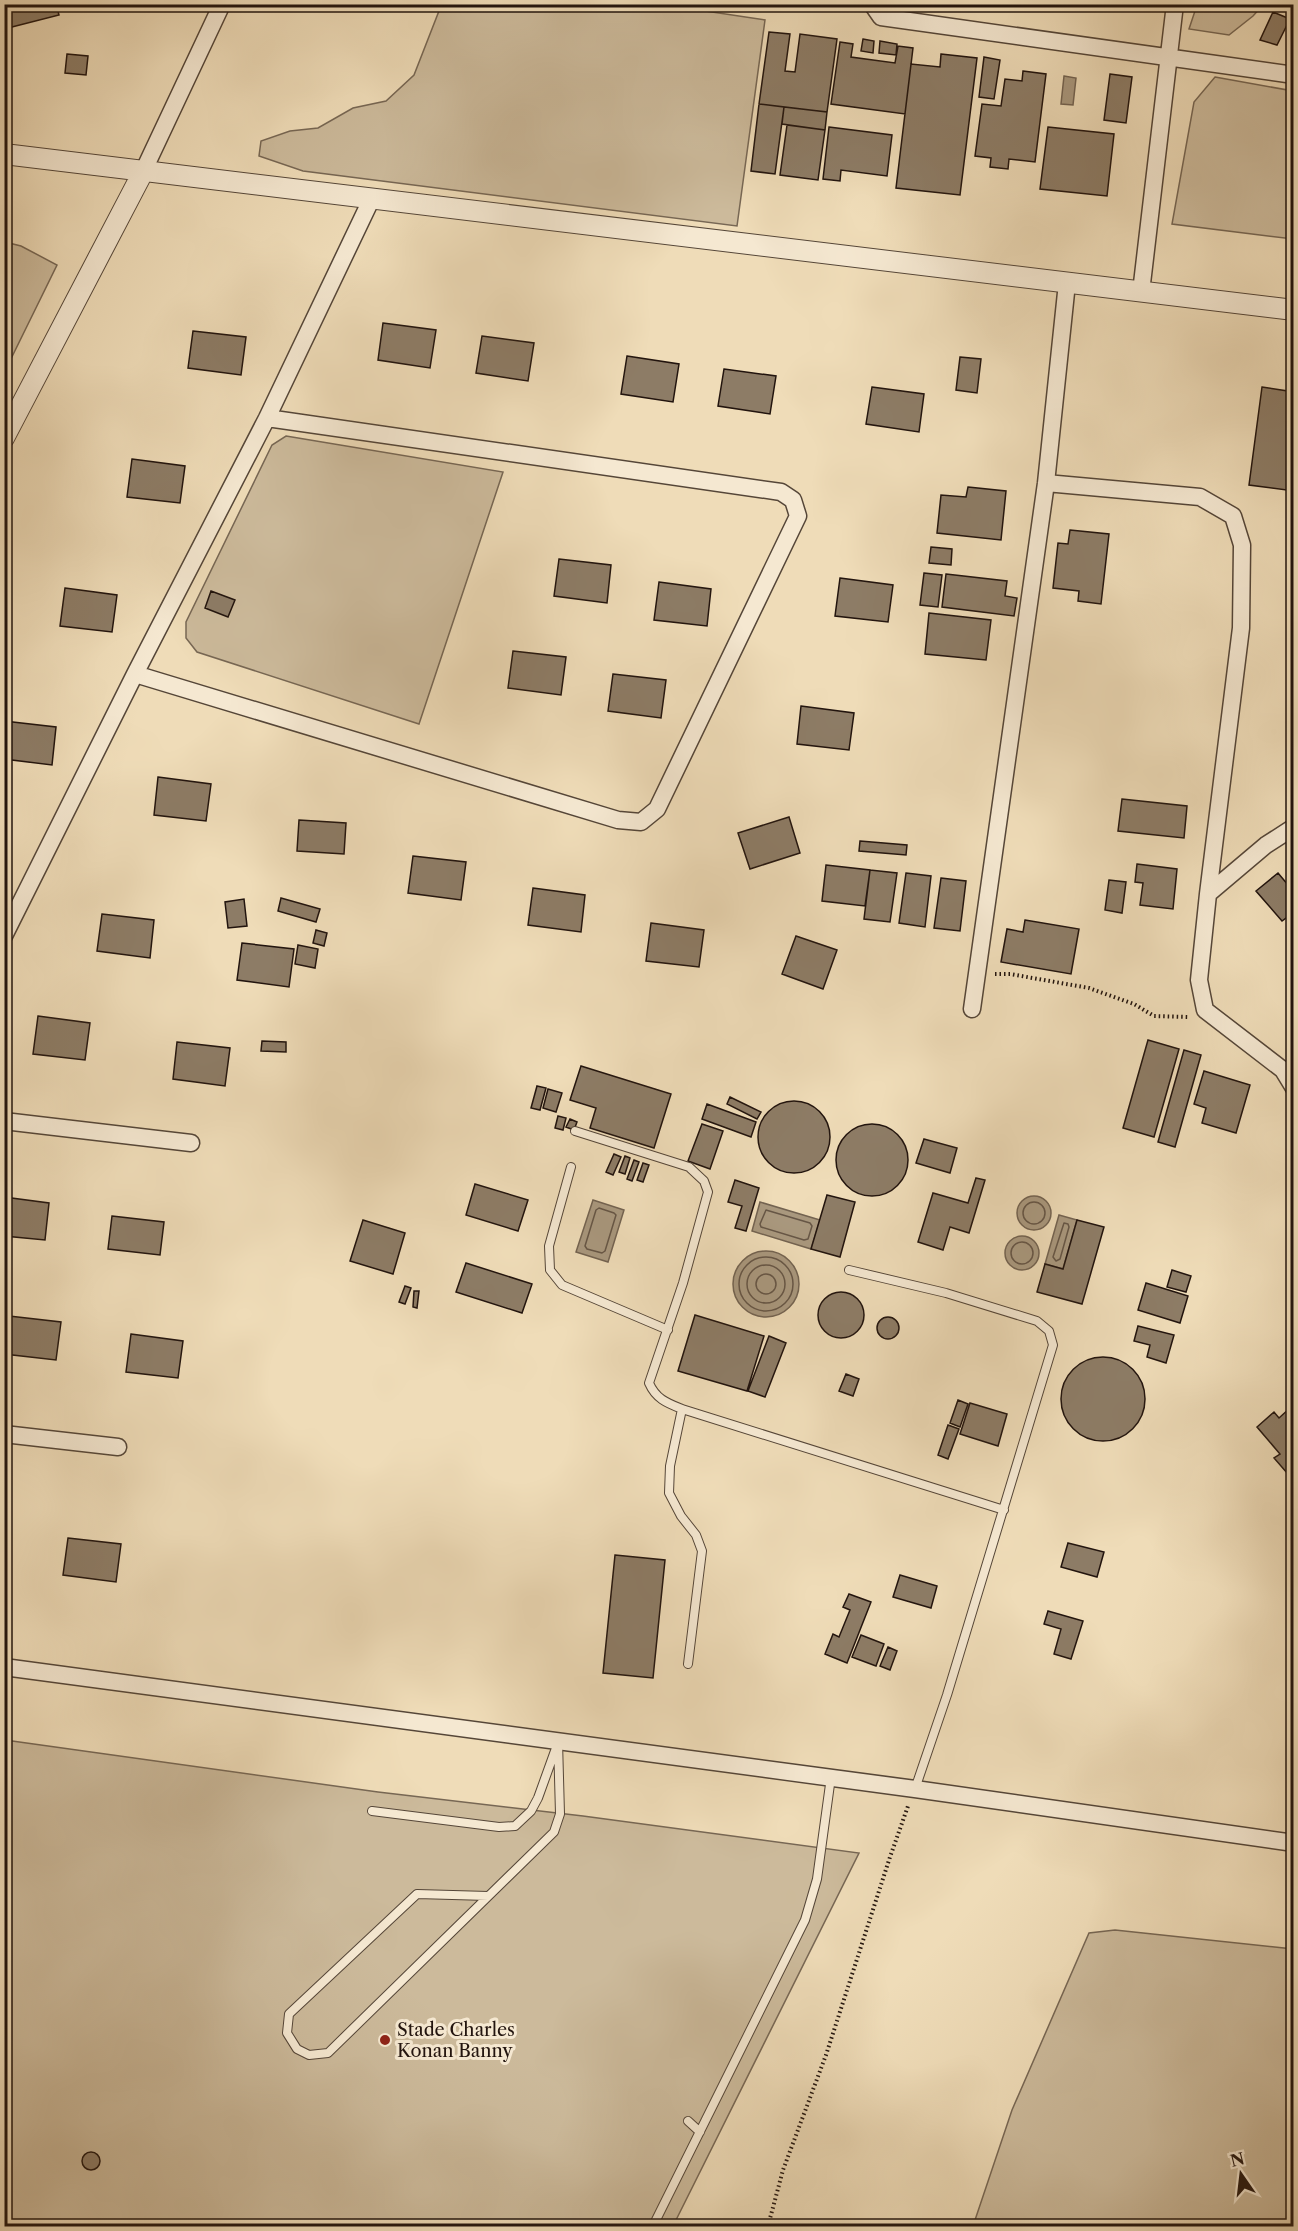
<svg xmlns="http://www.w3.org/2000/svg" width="1298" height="2231" font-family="'Libre Caslon Text',serif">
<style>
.green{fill:#ccba9b;stroke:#776754;stroke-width:1.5}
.water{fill:#a9987e;stroke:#736351;stroke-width:1.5}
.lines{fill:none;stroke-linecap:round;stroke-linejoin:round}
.shore{stroke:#665646;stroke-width:1.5}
.building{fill:#8d7c66;stroke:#22140e;stroke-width:1.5}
.service-casing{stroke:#554638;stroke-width:10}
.minor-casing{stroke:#554638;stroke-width:19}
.tertiary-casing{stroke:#554638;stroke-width:22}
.path{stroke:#22140e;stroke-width:4;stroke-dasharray:1.5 3;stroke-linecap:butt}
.service{stroke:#f5e8d1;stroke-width:8}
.minor{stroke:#f5e8d1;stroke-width:16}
.tertiary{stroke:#f5e8d1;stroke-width:20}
.poi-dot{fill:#8f2418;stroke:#f5e8d1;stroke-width:2}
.labels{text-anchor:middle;stroke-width:6;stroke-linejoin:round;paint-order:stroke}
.poi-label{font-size:18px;fill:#22140e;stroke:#f5e8d1;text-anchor:start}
</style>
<rect width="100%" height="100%" fill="#efdcb8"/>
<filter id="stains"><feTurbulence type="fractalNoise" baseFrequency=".00333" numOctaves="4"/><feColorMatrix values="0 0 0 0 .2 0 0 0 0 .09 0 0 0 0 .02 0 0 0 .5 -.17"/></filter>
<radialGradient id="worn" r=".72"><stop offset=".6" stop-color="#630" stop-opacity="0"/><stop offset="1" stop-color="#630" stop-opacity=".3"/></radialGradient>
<!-- green -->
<path class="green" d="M444 5H665L765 20 737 226 303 171 259 156 261 141 290 131 318 128 353 108 386 101 414 75 439 11Z
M994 5H1067L1062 11Z
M1197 5V4L1263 5 1253 16 1229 35 1189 29Z
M1215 77 1293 91V239L1172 224 1194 102Z
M5 242 21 246 57 265 5 371Z
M286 436 503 472 419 724 197 652 186 638V622L272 445Z
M5 1740 378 1792 583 1816 859 1853 673 2226H5Z
M1115 1930 1293 1949V2226H973L1012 2110 1089 1933Z"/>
<!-- water -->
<path class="water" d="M1064 76 1076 78 1073 105 1061 104Z
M1017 1213a17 17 0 1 1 34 0a17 17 0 1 1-34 0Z
M593 1200 624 1210 608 1262 576 1252Z
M760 1202 820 1220 811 1249 752 1231Z
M1059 1215 1077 1220 1063 1269 1045 1264Z
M1005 1253a17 17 0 1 1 34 0a17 17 0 1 1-34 0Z
M733 1284a33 33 0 1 1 66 0a33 33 0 1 1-66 0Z"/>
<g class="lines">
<!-- shore -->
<path class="shore" d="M1023 1213a11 11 0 1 1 22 0a11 11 0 1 1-22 0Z
M599 1208 614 1213 616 1215 605 1251 602 1253 587 1249 585 1246 596 1210Z
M766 1210 810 1223 812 1226 808 1239 804 1240 761 1227 760 1224Z
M1064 1223 1068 1224 1069 1227 1060 1259 1056 1261 1053 1257Z
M1011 1253a11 11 0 1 1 22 0a11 11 0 1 1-22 0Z
M739 1284a27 27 0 1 1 54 0a27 27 0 1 1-54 0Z
M747 1284a19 19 0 1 1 38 0a19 19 0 1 1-38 0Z
M756 1284a10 10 0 1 1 20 0a10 10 0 1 1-20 0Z"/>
</g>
<!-- building -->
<path class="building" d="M4 4H56L59 15 4 29Z
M1273 12 1290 19 1277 45 1260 40Z
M769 32 790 34 785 71 795 72 800 34 837 39 827 112 759 104Z
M863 39 874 41 873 53 861 51Z
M880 41 897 44 896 55 879 53Z
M840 42 853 44 851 57 895 63 898 46 913 48 905 114 831 104Z
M67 54 88 56 86 75 65 73Z
M941 54 977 58 960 195 896 188 911 64 940 67Z
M984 57 1000 60 994 99 979 97Z
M1023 71 1046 74 1035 162 1009 159 1008 169 990 167 991 158 975 156 982 104 1001 106 1005 79 1022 81Z
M1110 74 1132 77 1126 123 1104 120Z
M759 104 784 107 775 174 751 171Z
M784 107 827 112 825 130 782 124Z
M787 125 825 130 818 180 780 175Z
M829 127 892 135 887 176 841 170 840 181 823 179Z
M1048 127 1114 134 1107 196 1040 189Z
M383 323 436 330 430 368 378 360Z
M193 331 246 337 241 375 188 368Z
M482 336 534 343 528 381 476 373Z
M627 356 679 364 673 402 621 394Z
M960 357 981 359 977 393 956 390Z
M724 369 776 376 770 414 718 406Z
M872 387 924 394 919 432 866 424Z
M1262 387 1294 392V491L1249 485Z
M132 459 185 466 180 503 127 497Z
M968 487 1006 491 1001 540 937 533 941 495 966 497Z
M1070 530 1109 534 1101 604 1078 601 1079 591 1053 588 1058 543 1068 544Z
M931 547 952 549 951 565 929 563Z
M559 559 611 565 607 603 554 596Z
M924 573 942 575 938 607 920 605Z
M946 574 1007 581 1005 596 1017 598 1014 616 942 607Z
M840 578 893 585 888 622 835 616Z
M659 582 711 589 707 626 654 620Z
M65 588 117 595 112 632 60 626Z
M211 591 235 600 228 617 205 608Z
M929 613 991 620 986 660 925 654Z
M513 651 566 657 561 695 508 688Z
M613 674 666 680 661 718 608 711Z
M801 706 854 713 849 750 797 744Z
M4 721 56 727 52 765 4 759Z
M158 777 211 784 206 821 154 815Z
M1122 799 1187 806 1184 838 1118 831Z
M789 817 800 853 750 869 738 833Z
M299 820 346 823 344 854 297 851Z
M860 841 907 845 906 855 859 851Z
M413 856 466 862 461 900 408 893Z
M1137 864 1177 869 1173 909 1140 905 1143 883 1135 882Z
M826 865 870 870 865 906 822 901Z
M870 870 897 873 890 922 864 919Z
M906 873 931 876 925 927 899 923Z
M1278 873 1294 892V912L1282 921 1256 891Z
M941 878 966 881 960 931 934 928Z
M1109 880 1126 882 1122 913 1105 910Z
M533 888 585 895 581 932 528 925Z
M281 898 320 909 316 922 278 911Z
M244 899 247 926 228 928 225 902Z
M102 914 154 920 150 958 97 951Z
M1025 920 1079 929 1071 974 1001 962 1007 929 1023 932Z
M651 923 704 930 699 967 646 961Z
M316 930 327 933 324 946 313 943Z
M796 936 837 950 823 989 782 974Z
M242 943 294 949 289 987 237 980Z
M298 945 318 949 315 968 295 964Z
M38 1016 90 1023 85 1060 33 1054Z
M1148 1040 1179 1049 1154 1137 1123 1128Z
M262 1041 286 1042V1052L261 1051Z
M177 1042 230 1048 225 1086 173 1079Z
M1184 1050 1201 1055 1175 1147 1158 1142Z
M581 1066 671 1094 654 1148 590 1128 596 1108 570 1100Z
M1204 1071 1250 1085 1236 1133 1202 1123 1206 1108 1194 1104Z
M537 1086 546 1088 540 1110 531 1108Z
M548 1089 562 1093 556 1112 543 1108Z
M730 1097 761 1112 757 1119 727 1104Z
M758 1137a36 36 0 1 1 72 0a36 36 0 1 1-72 0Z
M707 1104 756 1122 751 1137 702 1119Z
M558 1116 566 1118 563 1130 555 1128Z
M570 1119 577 1122 574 1130 566 1127Z
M836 1160a36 36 0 1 1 72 0a36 36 0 1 1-72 0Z
M702 1124 723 1131 710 1169 688 1161Z
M924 1139 957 1148 950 1173 916 1163Z
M614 1154 621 1157 613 1175 606 1172Z
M625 1156 630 1158 625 1174 619 1172Z
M634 1160 639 1162 632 1181 627 1179Z
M643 1163 649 1165 643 1182 637 1180Z
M976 1178 985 1180 969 1233 950 1227 943 1250 918 1242 933 1193 968 1203Z
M735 1180 759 1188 746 1231 735 1228 742 1206 728 1202Z
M475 1184 528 1200 518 1231 466 1215Z
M827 1195 855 1202 840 1257 811 1249Z
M4 1197 49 1203 45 1240 4 1236Z
M112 1216 164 1222 160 1255 108 1249Z
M363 1220 405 1233 393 1274 350 1261Z
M1077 1220 1104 1227 1082 1304 1037 1292 1045 1264 1063 1269Z
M466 1263 532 1284 522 1313 456 1292Z
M1172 1270 1191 1276 1186 1292 1167 1287Z
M1146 1283 1188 1296 1180 1323 1138 1310Z
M405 1286 411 1288 405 1304 399 1302Z
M414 1291H419L417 1308 413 1307Z
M818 1315a23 23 0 1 1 46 0a23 23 0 1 1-46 0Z
M695 1315 764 1336 747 1391 678 1371Z
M9 1316 61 1322 56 1360 4 1354Z
M877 1328a11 11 0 1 1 22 0a11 11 0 1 1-22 0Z
M1138 1326 1174 1335 1166 1363 1147 1357 1150 1345 1134 1341Z
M131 1334 183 1341 178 1378 126 1372Z
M769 1336 786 1343 765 1397 748 1391Z
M1061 1399a42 42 0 1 1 84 0a42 42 0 1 1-84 0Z
M846 1374 859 1379 853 1396 839 1391Z
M958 1400 968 1404 960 1427 950 1423Z
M970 1403 1007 1414 998 1446 960 1434Z
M1290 1408 1294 1412V1481L1274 1458 1280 1454 1257 1427 1274 1412 1279 1418Z
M948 1425 959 1429 948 1459 938 1455Z
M68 1538 121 1544 116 1582 63 1575Z
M1068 1543 1104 1552 1097 1577 1061 1567Z
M615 1555 665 1560 653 1678 603 1673Z
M900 1575 937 1586 931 1608 893 1597Z
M849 1594 871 1602 847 1663 825 1654 833 1634 839 1637 850 1610 843 1607Z
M1048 1611 1083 1621 1071 1659 1054 1654 1061 1629 1044 1624Z
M861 1635 884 1644 876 1666 852 1657Z
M888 1647 897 1651 890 1670 880 1666Z
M82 2161a9 9 0 1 1 18 0a9 9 0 1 1-18 0Z"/>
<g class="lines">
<defs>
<path id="service" d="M575 1131 689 1167 704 1181 708 1192 683 1283 649 1383C656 1399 667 1403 682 1409L1004 1510
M571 1167 549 1246 550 1270 562 1285 668 1330
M849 1270 946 1293 1037 1321 1049 1331 1053 1345 947 1695 915 1789
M682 1409 670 1466 669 1493 681 1516 696 1535 702 1551 688 1664
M372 1811 499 1827 515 1826 531 1811 538 1798 556 1748
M488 1896 417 1894 289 2014 287 2033 297 2049 309 2055 328 2053 554 1832 560 1814 558 1741
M688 2121 700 2132
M653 2226 805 1920 817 1879 831 1777"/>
<path id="minor" d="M872 4 881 17 1294 75
M143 172 222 4
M1141 292 1175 4
M1046 483 1200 497 1233 516 1242 545 1241 628 1208 894 1199 980 1205 1010 1283 1070 1294 1088
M135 674 618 820 641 822 657 809 798 516 793 500 781 492 267 418
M1208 894 1266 845 1294 827
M4 936 135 674 267 418 371 200
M972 1009 1046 483 1067 283
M4 1121 191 1143
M4 1434 118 1447
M4 1667 915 1789 1294 1843"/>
<path id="tertiary" d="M4 154 1294 310
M4 438 143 172"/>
</defs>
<!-- service casing -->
<use href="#service" class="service-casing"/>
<!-- minor casing -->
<use href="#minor" class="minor-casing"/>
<!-- tertiary casing -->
<use href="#tertiary" class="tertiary-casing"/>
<!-- path -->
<path class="path" d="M995 974H1010L1089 988 1134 1004 1154 1016 1190 1017
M768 2226 783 2170 826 2055 890 1857 908 1806"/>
<!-- service -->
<use href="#service" class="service"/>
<!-- minor -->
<use href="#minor" class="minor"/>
<!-- tertiary -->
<use href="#tertiary" class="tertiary"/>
</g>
<!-- markers -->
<circle class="poi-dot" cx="385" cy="2040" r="6"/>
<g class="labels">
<!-- poi labels -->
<g class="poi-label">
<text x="397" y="2036">Stade Charles<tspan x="397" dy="21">Konan Banny</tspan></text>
</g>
</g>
<!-- margin -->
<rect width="1298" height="2231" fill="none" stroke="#efdcb8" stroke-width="24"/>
<rect x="6" y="6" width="1286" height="2219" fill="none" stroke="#22140e" stroke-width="3"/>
<rect x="12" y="12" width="1274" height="2207" fill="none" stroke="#22140e" stroke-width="1.5"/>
<!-- north arrow -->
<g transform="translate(1241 2174) rotate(346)" stroke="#f5e8d1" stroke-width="4.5" paint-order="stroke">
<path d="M0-4.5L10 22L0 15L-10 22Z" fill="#22140e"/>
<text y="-9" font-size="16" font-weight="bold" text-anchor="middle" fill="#22140e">N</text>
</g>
<rect width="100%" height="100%" filter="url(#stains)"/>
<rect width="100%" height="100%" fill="url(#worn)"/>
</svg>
